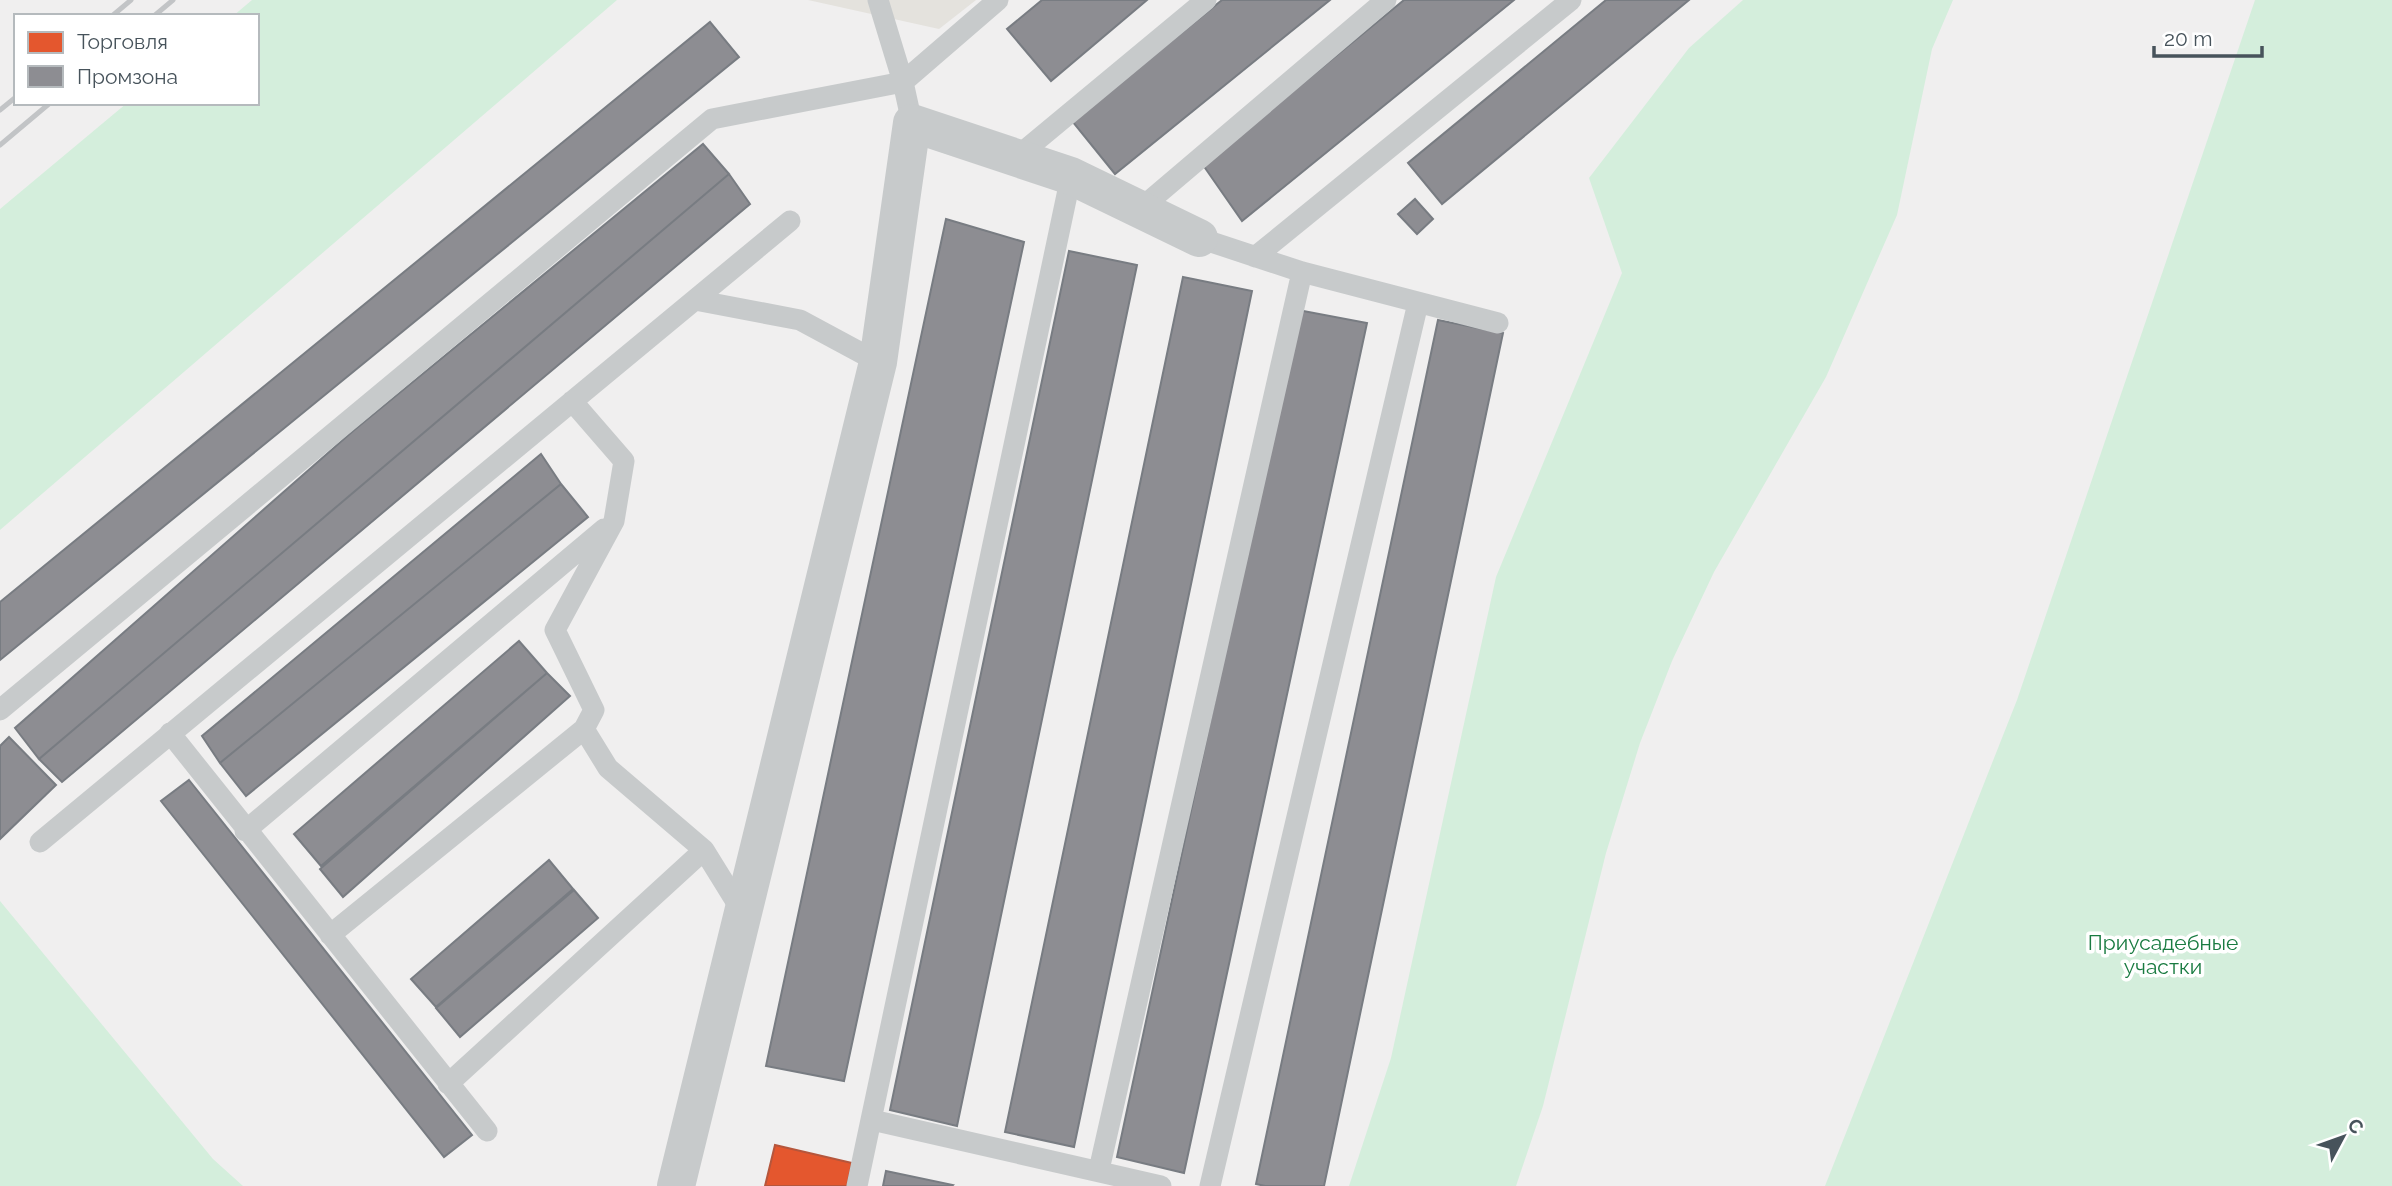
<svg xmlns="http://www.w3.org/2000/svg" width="2392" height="1186" font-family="Raleway,sans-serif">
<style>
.commercial{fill:#e4e2dd}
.green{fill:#d4eedc}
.shops{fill:#e4572e;stroke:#b5563c;stroke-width:2}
.industry{fill:#8d8d92;stroke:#787c82;stroke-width:2}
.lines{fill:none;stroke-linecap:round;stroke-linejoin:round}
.service{stroke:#c7cacb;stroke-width:21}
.minor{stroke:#c7cacb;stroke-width:38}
.rail{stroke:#c2c4c6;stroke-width:5}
.labels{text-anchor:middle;stroke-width:7;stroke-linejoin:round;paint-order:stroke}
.park-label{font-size:21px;fill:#197b41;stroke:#fff}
</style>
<rect width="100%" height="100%" fill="#f0efef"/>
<!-- commercial -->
<path class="commercial" d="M808 0H976L939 29Z"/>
<!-- green -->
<path class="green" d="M252 0H617L0 530V209L127 103H257V16H233Z
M1743 0H1953L1932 49 1897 215 1826 377 1714 572 1672 661 1640 743 1606 853 1543 1106 1516 1186H1349L1391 1058 1496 577 1622 273 1589 178 1689 48Z
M2255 0H2392V1186H1825L2017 700Z
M0 901 213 1159 243 1186H0Z"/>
<!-- shops -->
<path class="shops" d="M775 1145 852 1163 847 1186H765Z"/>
<!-- industry -->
<path class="industry" d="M1042 0H1147L1051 81 1007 29Z
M1222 0H1330L1115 174 1072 121Z
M1404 0H1514L1242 221 1203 165Z
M1606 0H1689L1442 204 1408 163Z
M710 22 739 57 0 660V602Z
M703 144 729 174 39 759 15 728 353 431Z
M729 174 750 204 62 782 39 759Z
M1415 199 1433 219 1417 234 1398 214Z
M946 219 1024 242 844 1081 766 1066Z
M1069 251 1137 265 957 1126 890 1110Z
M1183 277 1252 291 1074 1147 1005 1132Z
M1298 310 1367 323 1184 1173 1117 1157Z
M1438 320 1503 333 1324 1186H1265L1256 1184Z
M541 454 561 484 220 763 202 736Z
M561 484 588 517 246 796 220 763Z
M519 641 547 673 321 866 294 834Z
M547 673 570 696 343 897 320 869Z
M9 737 56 785 0 839V746Z
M189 780 472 1135 444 1157 161 801Z
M549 860 573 889 436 1007 411 979Z
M574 890 598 918 460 1037 436 1008Z
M886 1171 953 1185 952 1186H883Z"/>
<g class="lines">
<!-- service -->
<path class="service" d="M912 123 903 82 998 0
M1018 156 1206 0
M1140 209 1386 0
M1199 238 1302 272 1498 323
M1255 257 1571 0
M695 300 800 320 878 362
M0 710 712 119 903 82 878 0
M584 729 608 768 704 850 743 913
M170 733 487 1131
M245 831 604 529
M40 842 790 221
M330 935 584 729 594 710 555 630 614 521 624 461 572 401
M448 1084 704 850
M872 1120 1161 1186
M1099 1170 1302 272
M857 1186 1071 176
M1210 1186 1418 303"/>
<!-- minor -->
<path class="minor" d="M676 1186 878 362 912 123 1071 176 1199 238"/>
<!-- rail -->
<path class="rail" d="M112 16 131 0
M154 16 173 0
M0 110 16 97
M0 145 50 103"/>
</g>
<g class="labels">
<!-- park labels -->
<g class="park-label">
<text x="2163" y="950">Приусадебные<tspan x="2163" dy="24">участки</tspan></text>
</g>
</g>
<!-- legend -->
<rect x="14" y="14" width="245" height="91" fill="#ffffff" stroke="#b5babd" stroke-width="2"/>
<rect x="28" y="32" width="35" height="21" fill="#e4572e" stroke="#b5babd" stroke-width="2"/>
<text x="77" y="49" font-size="21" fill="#47535b">Торговля</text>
<rect x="28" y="66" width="35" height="21" fill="#8d8d92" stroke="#b5babd" stroke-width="2"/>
<text x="77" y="84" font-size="21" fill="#47535b">Промзона</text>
<!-- north arrow -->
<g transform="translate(2343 1137) rotate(49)" stroke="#ffffff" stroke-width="5" paint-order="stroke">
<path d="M0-5L12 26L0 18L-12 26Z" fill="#47535b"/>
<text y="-10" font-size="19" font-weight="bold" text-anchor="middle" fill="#47535b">С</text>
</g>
<!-- scale -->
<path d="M2154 46v10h108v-10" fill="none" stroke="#47535b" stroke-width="3.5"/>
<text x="2164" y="46" font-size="21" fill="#47535b" stroke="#ffffff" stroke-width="5" paint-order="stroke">20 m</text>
</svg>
